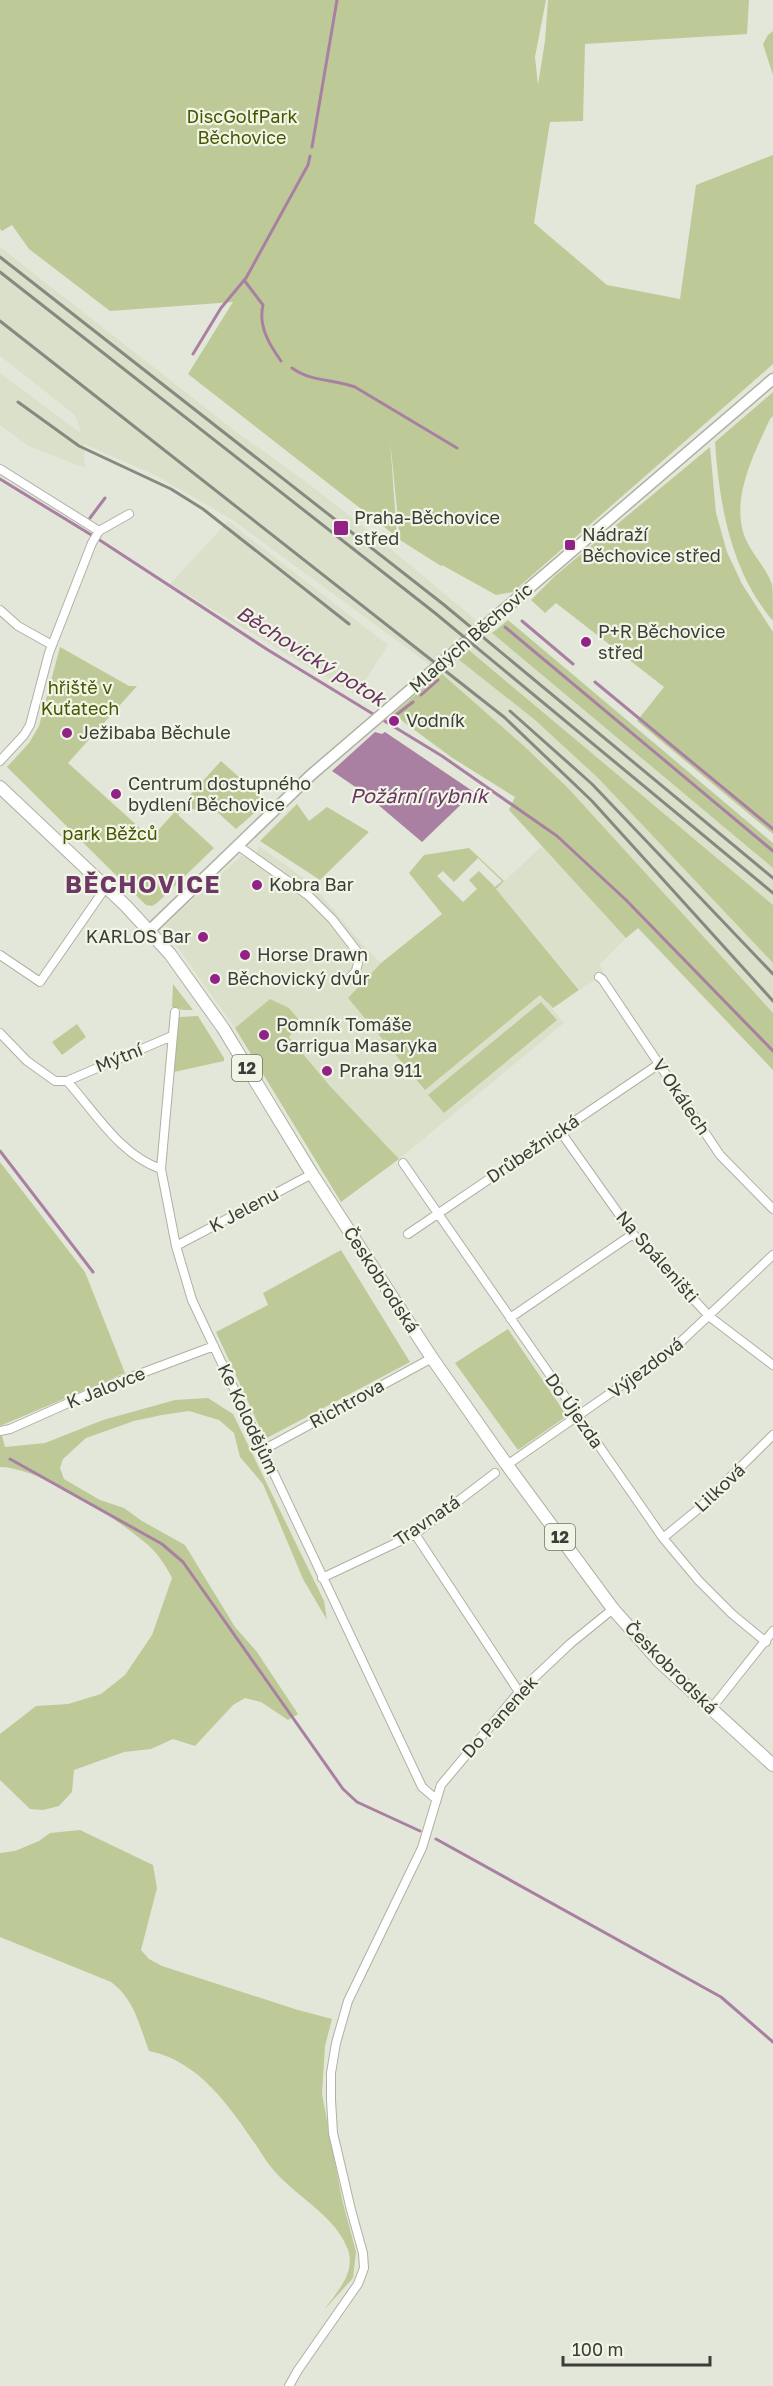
<svg xmlns="http://www.w3.org/2000/svg" width="773" height="2386" font-family="'Golos Text',sans-serif">
<style>
.built{fill:#dae0ca}
.green{fill:#bdca97;fill-rule:evenodd}
.water{fill:#aa80a2}
.lines{fill:none;stroke-linecap:round;stroke-linejoin:round}
.stream{stroke:#aa80a2;stroke-width:3}
.street-casing{stroke:#aeb1a4;stroke-width:10}
.secondary-casing{stroke:#aeb1a4;stroke-width:13}
.primary-casing{stroke:#aeb1a4;stroke-width:14}
.street{stroke:#fff;stroke-width:8}
.secondary{stroke:#fff;stroke-width:10}
.primary{stroke:#fff;stroke-width:12}
.rail{stroke:#878980;stroke-width:3}
.poi-dot{fill:#902385;stroke:#f1f5e6;stroke-width:2}
.labels{text-anchor:middle;stroke-width:4.5;stroke-linejoin:round;paint-order:stroke}
.shield{fill:#f1f5e6;stroke:#72746c;stroke-width:1.5}
.shield-label{font-size:16px;font-weight:bold;fill:#3c3d38}
.park-label{font-size:18px;fill:#495600;stroke:#f1f5e6}
.poi-label{font-size:18px;fill:#3c3d38;stroke:#f1f5e6;text-anchor:start}
.street-label{font-size:18px;fill:#3c3d38;stroke:#f1f5e6}
.water-label{font-size:20px;font-style:italic;fill:#693362;stroke:#f1f5e6}
.district-label{font-size:24px;font-weight:bold;letter-spacing:1.5px;fill:#6e3866;stroke:#f1f5e6}
</style>
<rect width="100%" height="100%" fill="#e3e7d9"/>
<!-- built -->
<path class="built" d="M0 247 235 431 309 484 374 535 773 868V905L470 650 458 659 535 720 598 778 773 963V1013L568 788 524 746 441 673 231 519 155 475 84 444 85 468 29 446 0 425V373L82 434 75 415 0 356Z
M228 521 388 645 356 695 170 584Z
M259 846 312 884 367 950 381 963 348 998 425 1090 540 994 564 1023 399 1159 329 1085 289 1037 270 999 235 1028 168 934 166 925 177 914 241 856 253 859Z
M542 846 626 938 600 964 604 974 580 990 496 889Z"/>
<!-- green -->
<path class="green" d="M0 0H546L535 57 538 85 545 41 548 0H749L747 34 585 44 583 121 550 122 534 223 607 285 680 299 696 185 773 155V364L513 592 496 595 442 565 441 566 400 540 390 439 397 537 188 374 233 302 110 311 29 249 12 225 2 231 0 229Z
M773 31V75L763 44 768 35Z
M773 392V416L770 419C754 454 729 501 746 540 753 555 766 568 772 584 773 594 773 611 773 621 731 572 719 504 715 442Z
M710 447 716 513 727 552 742 584 773 632V834L637 721 664 687 556 603 545 613 531 600 556 575Z
M508 620 773 843V868L492 633Z
M60 647 129 686H137L68 763 151 838 221 761 267 802 236 829 215 810 184 809 178 815 214 848 157 903 152 906 146 905 7 767 29 743 39 726Z
M469 650 773 905V963L598 778 535 720 458 659Z
M441 673 524 746 568 788 773 1013V1070L638 928 626 938 509 810 515 797 451 757 393 714Z
M297 804 309 821 327 807 369 832 320 880 260 841Z
M469 848 504 881 496 889 579 990 553 1008 540 995 425 1090 348 998 381 963 442 914 409 873 424 855ZM478 858 502 881 495 887 479 871 469 880 477 889 463 902 437 876 443 871 454 882Z
M173 984 193 1010H183L172 1007Z
M270 999 289 1008 300 1021 289 1037 329 1085 399 1159 341 1202 235 1028Z
M541 1002 557 1020 444 1113 428 1095Z
M198 1016 224 1058V1061L174 1072 179 1017Z
M77 1024 86 1037 62 1055 52 1042Z
M0 1162 85 1272 125 1373 0 1426Z
M341 1250 410 1362 265 1439 216 1332 268 1305 263 1293Z
M508 1329 567 1416 518 1450 455 1363Z
M208 1398 233 1414 324 1601 327 1620 303 1579 263 1484 240 1457 234 1433 219 1420 189 1411 162 1415 134 1421 86 1438 63 1459 60 1468 64 1479 100 1500 124 1508 142 1521 185 1545 235 1627 257 1652 298 1714 288 1720 261 1702 245 1698 233 1705 195 1746 173 1739 151 1749 124 1752 74 1770 72 1792 59 1806 43 1810 30 1809 0 1780V1734L36 1706 68 1704 101 1694 125 1675 152 1635 172 1578C166 1566 158 1554 148 1545 118 1519 39 1467 0 1467V1428L5 1447 45 1443 103 1420 175 1400Z
M80 1830 153 1865 157 1888 141 1950 149 1959 162 1966 298 2010 332 2019 325 2046 322 2094 342 2199 356 2252 353 2278 324 2310C336 2293 356 2273 348 2250 337 2218 299 2198 277 2174 269 2166 262 2154 256 2145 229 2106 199 2061 149 2051 139 2025 135 2000 111 1982L0 1937V1853L15 1851 39 1841 50 1833Z"/>
<!-- water -->
<path class="water" d="M375 732 382 734 385 732 474 792 422 842 376 803 383 794 379 790 370 797 332 771Z"/>
<g class="lines">
<!-- stream -->
<path class="stream" d="M312 147 337 0
M244 280 263 305C258 326 269 344 281 361
M193 354 221 308 246 278 308 165 310 156
M292 368C311 382 334 379 355 387L457 448
M0 479 98 539 268 650 442 756 557 836 626 900 773 1051
M90 518 105 498
M522 621 573 664
M505 627 773 851
M595 682 773 829
M421 695 438 680
M387 722 413 702
M0 1151 93 1272
M10 1459 162 1544 183 1562 343 1789 357 1802 420 1831
M436 1839 721 1997 773 2042"/>
<defs>
<path id="street" d="M0 469 99 531
M0 610 18 626 52 645
M0 761 24 735 30 725 49 653 92 543 99 531 129 514
M237 845 309 896 332 919 356 950 359 959 356 971 347 981
M0 955 40 982 106 887
M599 977 602 979 720 1155 773 1209
M175 1012 161 1169 176 1246 192 1300 422 1787 436 1799
M0 1033 27 1061 55 1081H67L172 1036
M67 1081C95 1112 120 1155 161 1169
M560 1131 633 1234 710 1317 773 1365
M403 1163 663 1538 699 1581 732 1614 766 1642
M408 1234 659 1064
M176 1246 312 1174
M510 1318 633 1234
M0 1431 10 1429 102 1388 214 1346
M263 1450 432 1358
M507 1465 671 1351 773 1255
M415 1534 519 1692
M663 1538 697 1510 773 1435
M322 1578 415 1534 495 1473
M711 1709 773 1631
M289 2386 298 2370 358 2284 364 2268 363 2253 351 2210 333 2133 331 2100V2073L336 2043 348 2001 422 1848 441 1785 519 1692 571 1643 613 1609"/>
<path id="secondary" d="M150 930 311 775 773 379"/>
<path id="primary" d="M0 787 126 906 170 954 223 1028 312 1174 432 1358 507 1465 613 1609 660 1662 773 1765"/>
</defs>
<!-- street casing -->
<use href="#street" class="street-casing"/>
<!-- secondary casing -->
<use href="#secondary" class="secondary-casing"/>
<!-- primary casing -->
<use href="#primary" class="primary-casing"/>
<!-- street -->
<use href="#street" class="street"/>
<!-- secondary -->
<use href="#secondary" class="secondary"/>
<!-- primary -->
<use href="#primary" class="primary"/>
<!-- rail -->
<path class="rail" d="M0 257 443 604 773 878
M0 272 435 613 773 893
M0 321 504 717 592 801 773 1001
M18 402 79 446 171 489 203 509 349 624
M510 711 592 784 773 974"/>
</g>
<!-- markers -->
<g class="poi-dot">
<rect x="333" y="520" width="16" height="16" rx="3"/>
<rect x="564" y="539" width="12" height="12" rx="3"/>
<circle cx="586" cy="642" r="6"/>
<circle cx="394" cy="721" r="6"/>
<circle cx="67" cy="733" r="6"/>
<circle cx="116" cy="794" r="6"/>
<circle cx="257" cy="885" r="6"/>
<circle cx="203" cy="937" r="6"/>
<circle cx="245" cy="955" r="6"/>
<circle cx="215" cy="979" r="6"/>
<circle cx="264" cy="1035" r="6"/>
<circle cx="327" cy="1071" r="6"/>
</g>
<g class="labels">
<!-- shield labels -->
<g class="shield">
<rect x="232" y="1055" width="30" height="26" rx="4.5"/>
<rect x="545" y="1524" width="30" height="26" rx="4.5"/>
</g>
<g class="shield-label">
<text x="247" y="1074">12</text>
<text x="560" y="1543">12</text>
</g>
<!-- park labels -->
<g class="park-label">
<text x="242" y="123">DiscGolfPark<tspan x="242" dy="21">Běchovice</tspan></text>
<text x="80" y="694">hřiště v<tspan x="80" dy="21">Kuťatech</tspan></text>
<text x="110" y="840">park Běžců</text>
</g>
<!-- poi labels -->
<g class="poi-label">
<text x="354" y="524">Praha-Běchovice<tspan x="354" dy="21">střed</tspan></text>
<text x="582" y="541">Nádraží<tspan x="582" dy="21">Běchovice střed</tspan></text>
<text x="598" y="638">P+R Běchovice<tspan x="598" dy="21">střed</tspan></text>
<text x="406" y="727">Vodník</text>
<text x="79" y="739">Ježibaba Běchule</text>
<text x="128" y="790">Centrum dostupného<tspan x="128" dy="21">bydlení Běchovice</tspan></text>
<text x="269" y="891">Kobra Bar</text>
<text x="191" y="943" text-anchor="end">KARLOS Bar</text>
<text x="257" y="961">Horse Drawn</text>
<text x="227" y="985">Běchovický dvůr</text>
<text x="276" y="1031">Pomník Tomáše<tspan x="276" dy="21">Garrigua Masaryka</tspan></text>
<text x="339" y="1077">Praha 911</text>
</g>
<!-- street labels -->
<g class="street-label">
<text transform="translate(471 638) rotate(-41)" y="6">Mladých Běchovic</text>
<text transform="translate(119 1058) rotate(-22)" y="6">Mýtní</text>
<text transform="translate(681 1097) rotate(56)" y="6">V Okálech</text>
<text transform="translate(533 1149) rotate(-34)" y="6">Drůbežnická</text>
<text transform="translate(244 1210) rotate(-28)" y="6">K Jelenu</text>
<text transform="translate(657 1257) rotate(49)" y="6">Na Spáleništi</text>
<text transform="translate(381 1280) rotate(57)" y="6">Českobrodská</text>
<text transform="translate(646 1368) rotate(-37)" y="6">Výjezdová</text>
<text transform="translate(106 1388) rotate(-22)" y="6">K Jalovce</text>
<text transform="translate(347 1404) rotate(-29)" y="6">Richtrova</text>
<text transform="translate(574 1411) rotate(55)" y="6">Do Újezda</text>
<text transform="translate(248 1419) rotate(65)" y="6">Ke Kolodějům</text>
<text transform="translate(720 1488) rotate(-43)" y="6">Lilková</text>
<text transform="translate(427 1521) rotate(-34)" y="6">Travnatá</text>
<text transform="translate(671 1668) rotate(45)" y="6">Českobrodská</text>
<text transform="translate(500 1717) rotate(-48)" y="6">Do Panenek</text>
</g>
<!-- water labels -->
<g class="water-label">
<text transform="translate(311 656) rotate(32)" y="7">Běchovický potok</text>
<text x="419" y="803">Požární rybník</text>
</g>
<!-- district labels -->
<g class="district-label">
<text x="143" y="893">BĚCHOVICE</text>
</g>
</g>
<!-- scale -->
<path d="M563 2356v9h147v-9" fill="none" stroke="#3c3d38" stroke-width="3"/>
<text x="572" y="2356" font-size="18" fill="#3c3d38" stroke="#f1f5e6" stroke-width="4.5" paint-order="stroke">100 m</text>
</svg>
